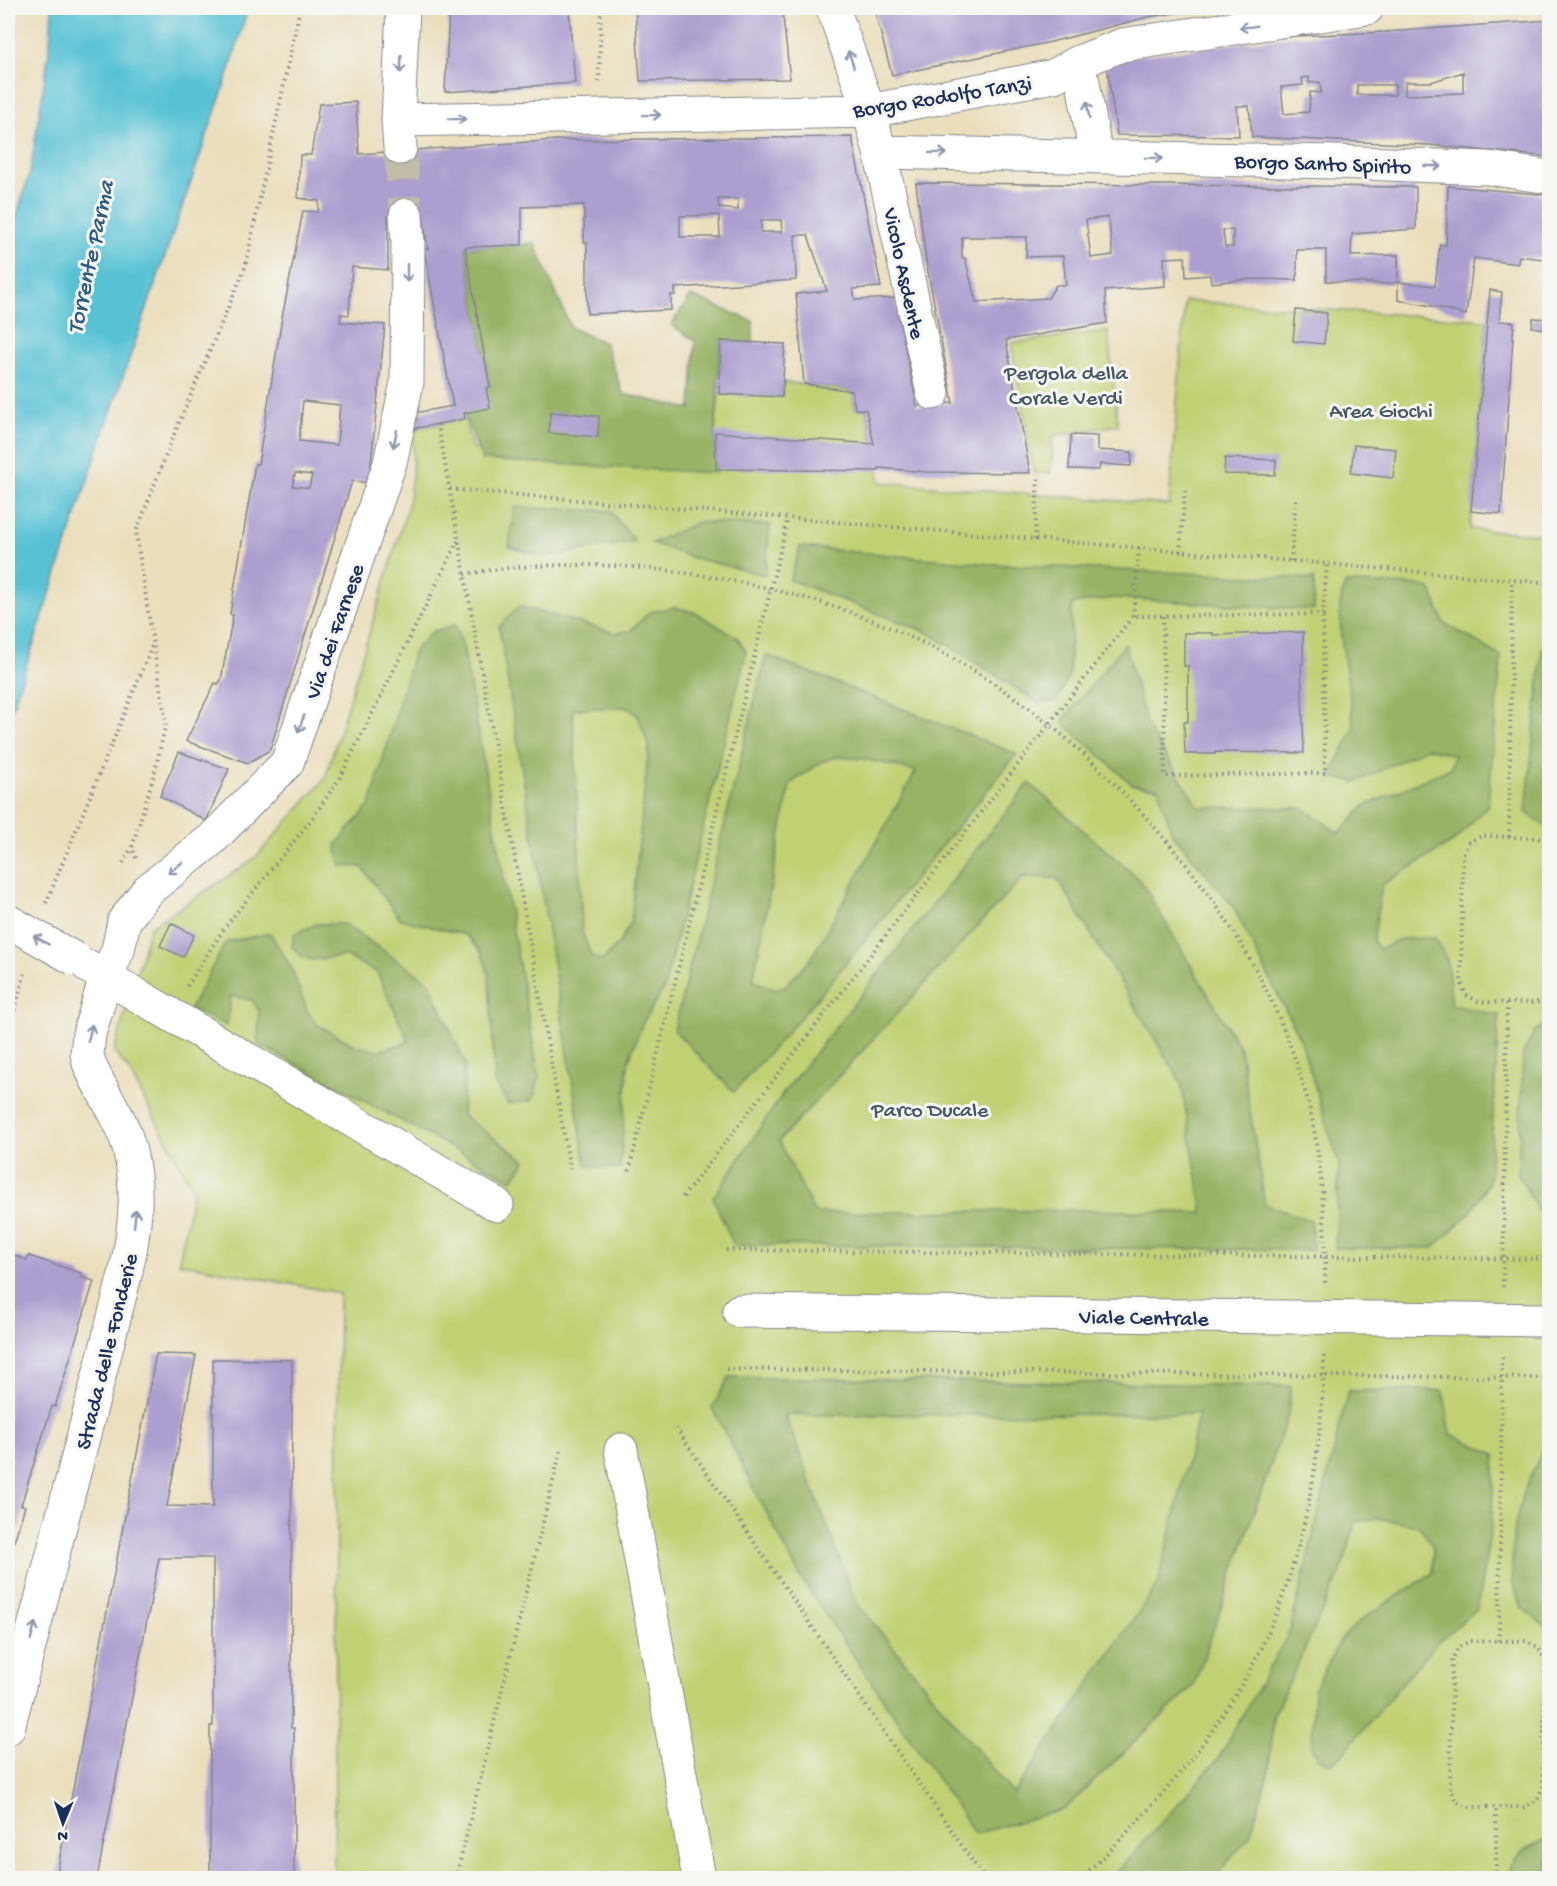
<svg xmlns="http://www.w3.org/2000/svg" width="1557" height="1886" font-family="'Gochi Hand',sans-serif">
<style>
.green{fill:#c0d173;stroke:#6e8068;stroke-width:1.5}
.forest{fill:#98b365;stroke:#5a7162;stroke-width:1.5;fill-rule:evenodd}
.water{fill:#59c2d5;stroke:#3a789a;stroke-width:1.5}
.building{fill:#ac9ecf;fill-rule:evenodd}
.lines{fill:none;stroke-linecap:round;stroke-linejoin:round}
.minor-tunnel{stroke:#c1bba8;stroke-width:33;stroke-dasharray:33 16;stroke-linecap:butt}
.minor-casing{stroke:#82868c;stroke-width:35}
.path{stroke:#82868c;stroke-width:4;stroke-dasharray:1.5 4.5;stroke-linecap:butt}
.minor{stroke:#fff;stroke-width:33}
.minor-bridge-casing{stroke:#82868c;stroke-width:35;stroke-linecap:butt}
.minor-bridge{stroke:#fff;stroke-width:33}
.oneway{stroke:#8d97ae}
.labels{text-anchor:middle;stroke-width:6;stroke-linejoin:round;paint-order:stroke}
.street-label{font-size:22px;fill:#1b2f5e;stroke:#f6f6f2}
.park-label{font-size:22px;fill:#445863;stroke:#f6f6f2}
.water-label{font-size:24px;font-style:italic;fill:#2e5b82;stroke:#f6f6f2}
</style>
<rect width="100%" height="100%" fill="#f6f6f2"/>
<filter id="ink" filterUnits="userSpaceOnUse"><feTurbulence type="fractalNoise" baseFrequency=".0167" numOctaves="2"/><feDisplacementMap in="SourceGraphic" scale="12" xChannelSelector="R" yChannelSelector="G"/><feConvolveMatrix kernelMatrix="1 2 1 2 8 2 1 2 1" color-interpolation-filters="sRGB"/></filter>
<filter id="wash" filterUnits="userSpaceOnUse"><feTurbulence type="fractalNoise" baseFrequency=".008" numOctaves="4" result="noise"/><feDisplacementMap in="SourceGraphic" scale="24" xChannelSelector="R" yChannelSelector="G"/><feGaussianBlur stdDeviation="1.35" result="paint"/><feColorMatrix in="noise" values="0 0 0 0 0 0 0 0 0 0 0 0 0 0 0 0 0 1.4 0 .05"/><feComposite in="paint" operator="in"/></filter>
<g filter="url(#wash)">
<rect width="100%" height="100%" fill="#eadebb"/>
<!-- green -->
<path class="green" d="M1185 301 1487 320 1470 529 1550 535 1549 1878H334L339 1293 179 1263 193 1189 128 1069 114 1052 150 927 241 868 257 856 325 779 408 506 412 477 414 429 465 419 472 449 715 469V432L719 394 782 397 784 382 852 391 855 409 866 410 879 468V482L1169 505Z
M1108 331 1118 425 1053 436 1051 473H1034L1011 343Z"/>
<!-- forest -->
<path class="forest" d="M534 242 571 328 605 343 623 394 691 409 695 341 671 325 691 296 753 321V343L721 341 715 432 716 473 482 460 464 413 486 388 490 387 465 247 522 245Z
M514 507 610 511 635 541 545 557 509 547Z
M698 522 770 525 765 575 694 558 652 543Z
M800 547 990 564 1314 579V610L1115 598 1072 604 1069 675 1057 701 1039 703 929 633 790 580Z
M1345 583 1418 585 1431 590 1444 623 1501 656 1488 805 1454 841 1382 885 1373 941 1380 950 1399 939 1435 938 1447 960 1452 1005 1499 1015 1489 1182 1472 1211 1433 1248H1335L1339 1164 1301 1041 1233 906 1172 833 1158 788 1133 785 1062 722 1125 644 1147 727 1199 807 1302 808 1339 833 1365 806 1451 768 1454 755 1427 748 1356 782 1330 777 1354 728 1341 635 1340 605Z
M519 606 615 633 630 631 650 612 675 607 696 613 738 638 746 652 664 988 642 1024 628 1062 620 1169 586 1166 499 627ZM627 707 638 716 649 746 631 921 619 943 602 961 591 956 582 931 573 709Z
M455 625 463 646 539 1078 533 1100 508 1104 495 1083 489 974 481 952 466 935 400 919 362 867 341 866 336 845 370 805 414 651 432 632Z
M1549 634V829L1526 812 1542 650Z
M766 655 1017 754 814 1002 734 1092 674 1030ZM836 757 864 759 916 771 811 959 786 985 776 989 753 981 790 784 823 761Z
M1029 783 1140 880 1240 1048 1265 1205 1311 1220 1313 1250 734 1245 713 1198 785 1091ZM1023 877 1057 878 1181 1082 1203 1213 1082 1210 815 1213 779 1141Z
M316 924H344L429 982 465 1063 462 1115 526 1161 512 1180 258 1044 259 1010 252 1000 231 996 227 1026 190 1009 226 942 270 933 291 967 308 1013 316 1024 354 1045 378 1051 409 1042 377 972 345 956 311 960 299 955 292 946 294 934Z
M1549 1021 1550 1137 1548 1143 1550 1156 1549 1221 1537 1208 1518 1174 1523 1054 1535 1031Z
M729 1377 1291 1386 1288 1415 1194 1685 1065 1809 975 1834 802 1580 712 1408ZM1199 1414 1158 1584 1013 1794 856 1602 785 1415Z
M1443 1390 1451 1434 1495 1454 1491 1529 1477 1609 1436 1643 1341 1756 1330 1764 1319 1759 1312 1749 1314 1690 1341 1639 1361 1620 1433 1573V1547L1419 1526 1377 1518 1356 1522 1341 1571 1273 1717 1269 1769 1250 1836 1214 1878H1109L1121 1868 1218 1759 1290 1631 1348 1391Z
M1549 1435V1629L1521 1607 1513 1584 1512 1574 1513 1533 1522 1496Z
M1549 1838 1548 1878H1508C1510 1855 1530 1846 1549 1838Z"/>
<!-- water -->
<path class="water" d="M52 8H248L230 69 99 446 8 721V243L30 173 50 45Z"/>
<g id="blocks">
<!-- building -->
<path class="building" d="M449 8H569L575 83 445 92Z
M635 8H782L790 79 640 81Z
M874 8H1202V9L1148 17 1051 42 892 75Z
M1550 20V157L1429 145 1252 137 1249 106H1237L1239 136 1117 135 1106 60 1295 36 1385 32ZM1463 72V93L1405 95V82H1431ZM1309 77V83L1320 82 1321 93 1310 92 1309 112 1284 114 1281 87 1303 85 1302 78ZM1357 85H1395V95H1357Z
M356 102 359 154 557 140 852 137 881 287 853 289 855 300 895 298 917 406 953 403 926 261 916 183 1416 187V229L1352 234 1351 256 1398 255V282L1435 286 1440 244 1446 245 1448 186 1550 195V260L1519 256 1518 264 1474 258 1466 315 1432 306 1398 300V282L1388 284 1326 281V250H1297V280L1251 279 1211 283 1210 275 1186 277 1185 257 1164 258 1165 286 1105 291 1107 323 1006 340 1030 473 927 472 879 468V471L716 469 715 432 874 444 866 410 855 409 852 391 804 384 796 294 827 291 808 235H795L796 280 675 288V295H671V310L587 314V242H584V205L522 207V245L465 247 490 387 486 388 490 408 464 413 465 419 411 429 409 414 453 406 424 249H428L422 211 388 216V270L352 267 349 315 341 314 340 322 385 325 369 483 352 481 270 750 248 763 186 741 215 683 218 684 221 680 233 615 230 614 255 464H258L282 318 303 211 318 212 319 201 298 198 300 155H311L319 104ZM718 199H738V210L719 208ZM719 215 720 237H680V216ZM1108 217 1113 255 1091 258 1086 220ZM761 220H781L782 232H761ZM1223 230H1233V247H1225ZM962 237H1027L1026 257 1063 256 1066 285H1056L1048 298 976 302 965 258H962ZM303 401 340 405 337 445 299 441ZM295 473 312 475 309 488 293 486Z
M1490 290 1502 292 1499 321 1514 322 1501 514 1471 511Z
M1296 310 1327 313 1324 344 1293 341Z
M1533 318 1550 319V330L1532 327Z
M721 341 785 344 782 397 719 394Z
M550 412 599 416 598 437 549 433Z
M1071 435 1097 436V450L1132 452 1131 466 1100 464 1099 470 1069 469Z
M1354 445 1396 449 1393 478 1351 473Z
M1225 458 1276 460 1275 475 1224 474Z
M1303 632V664L1301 665 1304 753 1215 752V754H1185L1184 722H1188V666H1184V633H1213V635Z
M179 752 229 769 206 821 160 796Z
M171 923 194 935 183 957 160 946Z
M13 1255 27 1260 29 1256 81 1273 80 1277 94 1281 55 1407 52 1406 21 1505 25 1506 8 1561V1273Z
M156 1354 196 1355 167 1506 213 1507V1359L292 1360 291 1728H294V1878H210V1726H213V1558H159L97 1878H56Z"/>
</g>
</g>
<g filter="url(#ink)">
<use href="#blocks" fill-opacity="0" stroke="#82868c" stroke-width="1.5"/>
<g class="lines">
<!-- minor-tunnel -->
<path class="minor-tunnel" d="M400 148 406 215"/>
<defs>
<path id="minor" d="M833 8 869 111 880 152 933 393
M1072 66 1079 73 1083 82 1096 157
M398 120 869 111 1054 76 1079 62 1122 45 1367 8
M400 148 398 120 403 8
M880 152 1337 162 1488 168 1550 177
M89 967 497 1205
M739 1311 1550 1320
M621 1450 699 1878
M8 1728 124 1279C136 1230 142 1178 123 1129 113 1106 98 1086 89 1063L87 1054 89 1034 106 977 118 950 124 921 148 890 211 840 287 763 390 463 407 382 408 242 406 215"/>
</defs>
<!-- minor casing -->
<use href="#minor" class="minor-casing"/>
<!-- path -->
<path class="path" d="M599 82 601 8
M438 424 570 1169
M450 489 1550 583
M1035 540 1038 474
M1180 552 1185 489
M1291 561 1296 498
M465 574C546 560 631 563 712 577 900 609 1032 686 1157 830 1225 907 1279 995 1306 1095 1323 1157 1325 1221 1325 1285
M1133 616 1139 548
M1163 616 1165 776 1325 773 1323 614
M1509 837 1512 580
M1550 845 1538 838 1482 836 1469 842 1463 855 1461 982 1466 995 1479 1002 1535 1003 1548 998 1550 995
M136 858 132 847 154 775 166 723 153 644
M123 863 132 847
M46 903 153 644 136 532 173 437 245 268 300 8
M187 986 225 927 311 820 340 778 458 541
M8 1033 26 970
M629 1171 788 518
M683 1197 1133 616 1323 614 1327 564
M726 1250 1550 1259
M1503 1287 1507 1003
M726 1369 1550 1378
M676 1428 984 1878
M1470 1641H1526L1538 1647 1545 1660 1543 1787 1537 1800 1524 1807H1468L1456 1801 1450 1789 1452 1660 1458 1648Z
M1499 1641 1502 1355
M456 1878 561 1449
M1080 1878C1103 1859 1124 1836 1144 1814 1197 1757 1245 1691 1274 1619 1308 1535 1323 1442 1324 1352
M1496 1878V1807"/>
<!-- minor -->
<use href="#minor" class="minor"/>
<defs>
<path id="minor-bridge" d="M8 921 75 959"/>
</defs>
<!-- minor-bridge casing -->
<use href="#minor-bridge" class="minor-bridge-casing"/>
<!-- minor-bridge -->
<use href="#minor-bridge" class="minor-bridge"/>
</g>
<!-- one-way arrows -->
<defs><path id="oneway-shaft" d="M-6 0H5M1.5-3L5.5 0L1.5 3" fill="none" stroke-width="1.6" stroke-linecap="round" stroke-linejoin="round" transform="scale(1.5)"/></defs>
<g class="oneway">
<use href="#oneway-shaft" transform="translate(1248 27) rotate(173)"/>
<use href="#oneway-shaft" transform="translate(851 59) rotate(-109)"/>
<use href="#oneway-shaft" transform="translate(401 64) rotate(92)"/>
<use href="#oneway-shaft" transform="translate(1088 110) rotate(-99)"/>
<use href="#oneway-shaft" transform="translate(652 115) rotate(-1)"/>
<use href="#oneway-shaft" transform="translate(457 119) rotate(-1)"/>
<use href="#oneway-shaft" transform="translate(938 153) rotate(1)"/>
<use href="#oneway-shaft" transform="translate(1154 158) rotate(1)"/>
<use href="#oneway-shaft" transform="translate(1433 166) rotate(2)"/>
<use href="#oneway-shaft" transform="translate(407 273) rotate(90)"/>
<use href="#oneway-shaft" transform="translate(395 439) rotate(102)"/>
<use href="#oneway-shaft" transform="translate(301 724) rotate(109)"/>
<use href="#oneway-shaft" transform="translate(175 868) rotate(142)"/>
<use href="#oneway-shaft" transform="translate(41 940) rotate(-150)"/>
<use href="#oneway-shaft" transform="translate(90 1033) rotate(-76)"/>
<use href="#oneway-shaft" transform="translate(135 1218) rotate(-84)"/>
<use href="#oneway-shaft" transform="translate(33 1631) rotate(-75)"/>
</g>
</g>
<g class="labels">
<!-- street labels -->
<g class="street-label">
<text transform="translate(942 95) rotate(-9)" y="8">Borgo Rodolfo Tanzi</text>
<text transform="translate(1323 162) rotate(2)" y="8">Borgo Santo Spirito</text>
<text transform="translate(906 273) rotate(78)" y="8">Vicolo Asdente</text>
<text transform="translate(333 631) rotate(-71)" y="8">Via dei Farnese</text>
<text transform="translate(1144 1316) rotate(1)" y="8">Viale Centrale</text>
<text transform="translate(105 1351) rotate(-76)" y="8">Strada delle Fonderie</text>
</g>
<!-- park labels -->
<g class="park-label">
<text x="1066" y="379">Pergola della<tspan x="1066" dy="25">Corale Verdi</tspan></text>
<text x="1381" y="417">Area Giochi</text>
<text x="930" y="1116">Parco Ducale</text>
</g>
<!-- water labels -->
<g class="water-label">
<text transform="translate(89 257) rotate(-78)" y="8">Torrente Parma</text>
</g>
</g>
<!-- margin -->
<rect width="1557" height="1886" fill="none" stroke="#f6f6f2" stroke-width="30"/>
<!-- north arrow -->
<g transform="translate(63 1823) rotate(182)" stroke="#f6f6f2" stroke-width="4.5" paint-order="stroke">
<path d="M0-4.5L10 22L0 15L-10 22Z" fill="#1b2f5e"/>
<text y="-9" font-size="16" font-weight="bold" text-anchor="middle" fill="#1b2f5e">N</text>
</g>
</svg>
